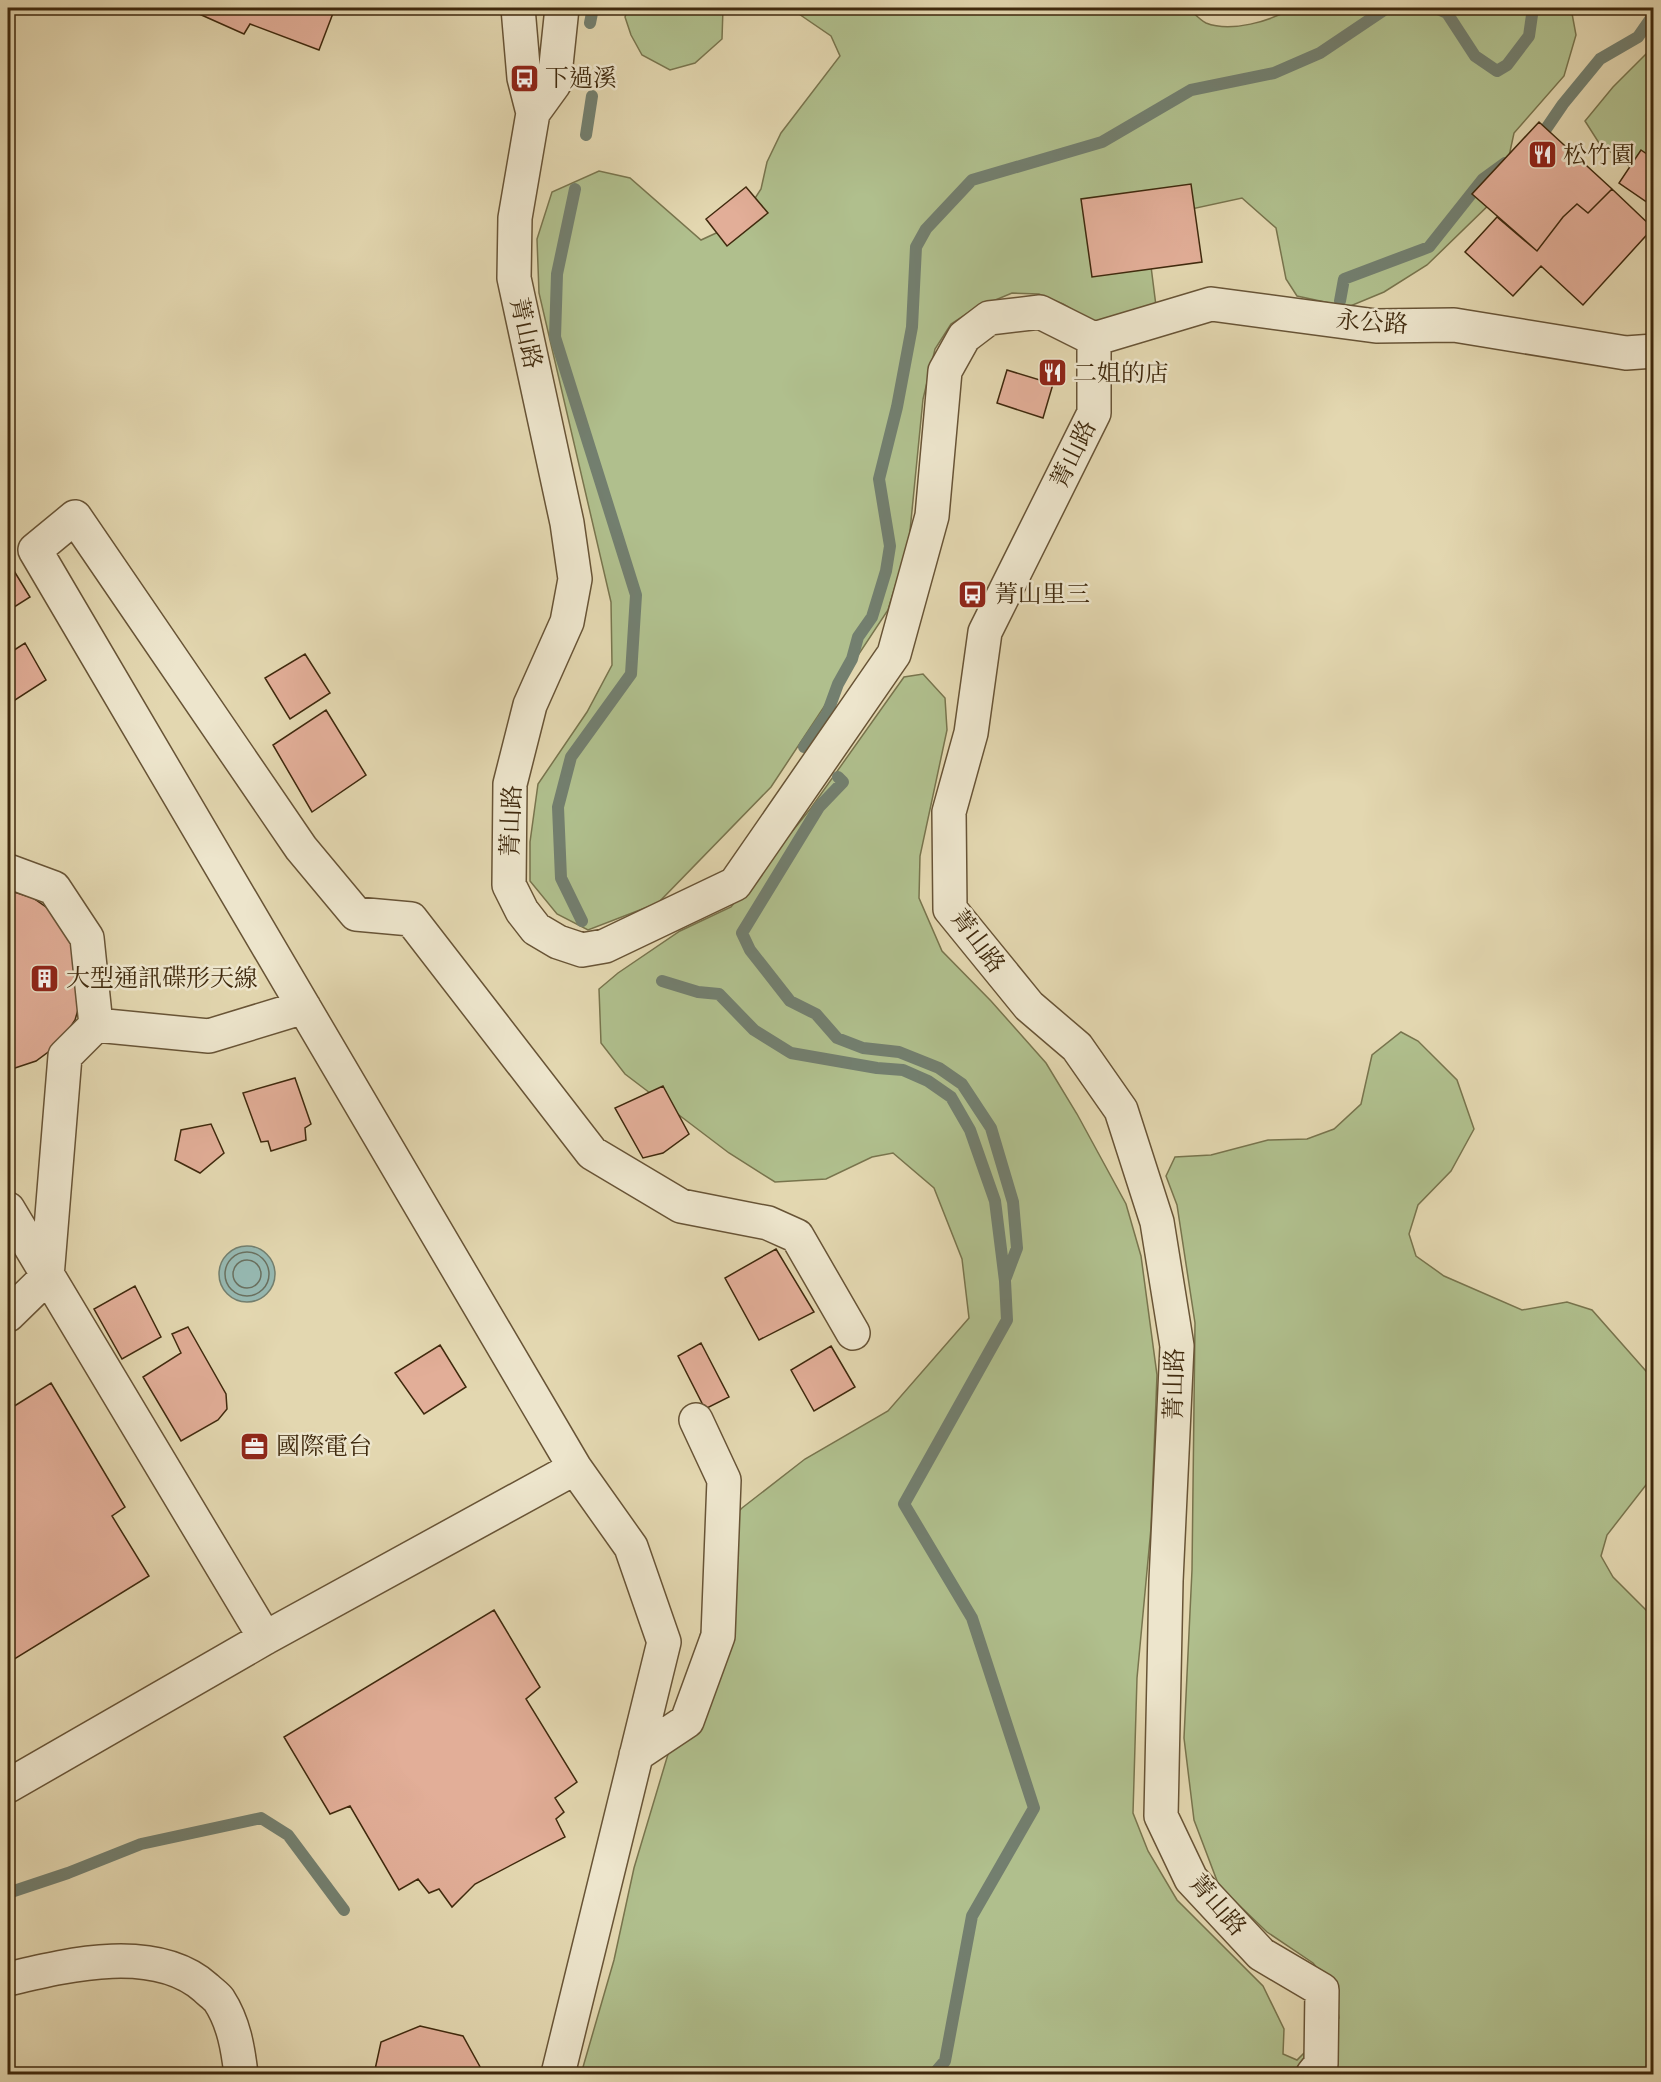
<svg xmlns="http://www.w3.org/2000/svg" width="1661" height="2082" font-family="'IM FELL DW Pica','Noto Serif TC',serif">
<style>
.green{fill:#b0bf8d;stroke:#78744d;stroke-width:1.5}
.water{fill:#96b8b1;stroke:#737f6f;stroke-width:1.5}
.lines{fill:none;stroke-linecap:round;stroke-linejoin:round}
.shore{stroke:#6a705f;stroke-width:1.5}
.stream{stroke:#737f6f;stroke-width:12}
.building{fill:#e2ae98;stroke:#3f290d;stroke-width:1.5}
.minor-casing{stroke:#685436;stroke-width:36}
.minor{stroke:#ede5cc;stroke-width:33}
.labels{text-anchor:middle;stroke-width:5;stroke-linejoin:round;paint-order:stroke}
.poi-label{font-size:24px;fill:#3f290d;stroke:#ede5cc;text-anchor:start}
.street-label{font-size:24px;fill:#3f290d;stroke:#ede5cc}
</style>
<rect width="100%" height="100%" fill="#e3d7b0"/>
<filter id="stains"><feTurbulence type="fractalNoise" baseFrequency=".00333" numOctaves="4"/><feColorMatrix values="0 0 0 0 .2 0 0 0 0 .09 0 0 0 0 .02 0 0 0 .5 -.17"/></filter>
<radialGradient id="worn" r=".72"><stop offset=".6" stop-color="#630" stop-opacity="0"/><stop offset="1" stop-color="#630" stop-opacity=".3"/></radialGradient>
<!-- green -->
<path class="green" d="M628 8H723L722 39 695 63 670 70 642 55 631 35 625 17Z
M792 8H1188C1194 13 1200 20 1206 23 1231 33 1271 21 1292 8H1571L1576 35 1564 76 1514 133 1501 193 1427 265 1384 292 1348 307 1297 296 1286 279 1276 228 1242 198 1145 219 1156 306 1097 324 1063 304 1039 294 1012 293 974 309 951 324 935 349 923 399 909 541 888 610 771 787 658 903 588 930 557 914 530 881V842L538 784 587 712 612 665 611 602 539 293 537 239 552 192 599 171 630 178 701 240 727 228 743 217 761 189 767 162 781 133 840 56 831 36 796 12Z
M1653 47V177L1646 179 1599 143 1585 121 1613 87Z
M923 674 945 698 947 730 920 856 919 898 942 951 991 1001 1046 1063 1077 1114 1126 1204 1141 1256 1157 1375 1151 1528 1137 1678 1133 1813 1148 1851 1177 1900 1263 1986 1284 2029 1283 2054 1297 2060 1339 2018 1334 1988 1313 1963 1267 1932 1219 1886 1194 1820 1184 1738 1192 1570 1195 1323 1177 1205 1166 1176 1175 1157 1211 1155 1268 1140 1307 1139 1334 1129 1361 1104 1372 1055 1401 1032 1418 1041 1457 1080 1474 1129 1451 1171 1418 1205 1409 1234 1416 1256 1444 1276 1522 1310 1567 1302 1592 1310 1653 1379V1476L1607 1535 1601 1556 1613 1577 1653 1617V2074H581L614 1960 634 1868 683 1704 711 1592 718 1532 742 1508 805 1459 888 1411 969 1318 962 1259 934 1188 893 1153 872 1157 826 1179 775 1182 729 1153 625 1074 601 1043 599 989 618 973 680 931 731 907 811 808 904 677Z"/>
<!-- water -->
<path class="water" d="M219 1274a28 28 0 1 1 56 0a28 28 0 1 1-56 0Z"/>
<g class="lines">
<!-- shore -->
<path class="shore" d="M225 1274a22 22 0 1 1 44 0a22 22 0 1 1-44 0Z
M233 1274a14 14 0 1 1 28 0a14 14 0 1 1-28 0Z"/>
<!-- stream -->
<path class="stream" d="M1436 8 1447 13 1475 56 1497 71 1507 65 1529 36 1533 8
M590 23 593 8
M586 135 592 96
M1537 142 1563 104 1600 59 1638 37 1654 14
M575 189 557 274 555 337 636 595 631 674 571 757 558 807 561 878 582 921
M1340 301 1344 279 1429 247 1483 179 1505 163
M804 747 827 714 838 684 852 659 858 637 872 617 886 571 890 546 879 479 897 407 912 327 916 247 926 229 972 180 1102 142 1191 90 1274 73 1320 53 1387 8
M838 777 843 782 819 807 742 933 750 950 790 1001 816 1014 837 1038 863 1048 899 1052 939 1068 962 1084 991 1128 1013 1202 1017 1248 1006 1277
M662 981 698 992 719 994 754 1030 791 1053 877 1068 903 1070 928 1081 951 1097 970 1130 995 1201 1005 1281 1007 1320 904 1504 972 1618 1034 1808 972 1916 945 2061 934 2074
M8 1893 68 1873 141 1844 261 1818 288 1835 344 1910"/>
</g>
<!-- building -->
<path class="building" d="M199 8H335L319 50 250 24 244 34 197 13Z
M1539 122 1612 189 1588 213 1577 204 1563 217 1537 251 1472 194Z
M1641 150 1654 159V207L1619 183Z
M1191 184 1202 262 1092 277 1081 199Z
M746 187 768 213 727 246 706 219Z
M1612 189 1653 228 1583 305 1541 266 1513 296 1465 252 1497 217 1537 251 1563 217 1577 204 1588 213Z
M1007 370 1053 384 1043 418 997 403Z
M8 561 30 597 8 611Z
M25 643 46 680 12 702 8 696V654Z
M305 654 330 693 290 719 265 678Z
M326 710 366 775 312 812 273 745Z
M8 890 33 898 56 914 73 937 83 993 75 1020 59 1044 36 1061 9 1070H8Z
M295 1078 311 1124 305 1128 306 1140 271 1151 268 1141 261 1142 243 1093Z
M663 1086 689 1134 663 1153 643 1158 615 1108Z
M211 1124 224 1153 200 1173 175 1160 181 1130Z
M776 1249 814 1312 759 1340 725 1278Z
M135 1286 161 1337 122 1359 94 1309Z
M188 1327 226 1394 227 1409 218 1420 181 1441 143 1377 181 1353 172 1334Z
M701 1343 729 1397 705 1409 678 1356Z
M440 1345 466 1387 424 1414 395 1373Z
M831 1346 855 1387 814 1411 791 1370Z
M51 1383 125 1507 112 1516 149 1576 8 1663V1410Z
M494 1610 540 1687 526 1699 577 1782 555 1798 564 1812 556 1819 565 1837 475 1884 452 1907 439 1889 429 1893 418 1879 399 1890 350 1806 330 1814 284 1737Z
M420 2026 463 2036 484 2074H374L381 2042Z"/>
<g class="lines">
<defs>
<path id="minor" d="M518 8 524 78 533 113
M562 8 554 84 533 113 515 218 514 278 567 523 575 579 567 622 530 705 510 784 509 885 522 911 536 929 558 942 582 950 605 946 735 884 894 654 932 516 945 371 964 337 989 318 1040 312 1094 339
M1094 339V413L985 632 971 733 949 812 950 909 1029 1006 1077 1047 1121 1110 1157 1222 1177 1346 1166 1581 1161 1816 1191 1879 1261 1954 1322 1990 1321 2064 1313 2074
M1094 339 1211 304 1376 326 1454 325 1626 353 1654 351
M8 871 54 888 87 938 96 1025
M8 1209 265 1638
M8 1315 47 1277 65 1056 96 1025 209 1036 304 1007
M575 1468 35 550 75 517 301 848 356 914 411 919 592 1153 681 1206 768 1223 797 1236 853 1333
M636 1755 687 1721 718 1636 724 1480 696 1420
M8 1786 265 1638 575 1468 631 1547 664 1642 558 2074
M8 1979C67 1965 155 1943 206 1988 210 1992 216 1996 219 2000 234 2023 238 2049 241 2074"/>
</defs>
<!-- minor casing -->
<use href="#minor" class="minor-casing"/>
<!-- minor -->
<use href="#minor" class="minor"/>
</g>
<!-- icons -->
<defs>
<symbol id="bus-square" viewBox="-11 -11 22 22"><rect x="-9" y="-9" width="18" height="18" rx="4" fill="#8f2418" stroke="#ede5cc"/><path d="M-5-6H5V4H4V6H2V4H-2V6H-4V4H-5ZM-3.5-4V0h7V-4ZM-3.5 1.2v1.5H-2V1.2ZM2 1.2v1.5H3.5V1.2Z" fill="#fff"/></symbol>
<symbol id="restaurant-square" viewBox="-11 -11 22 22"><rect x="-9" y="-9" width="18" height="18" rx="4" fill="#8f2418" stroke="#ede5cc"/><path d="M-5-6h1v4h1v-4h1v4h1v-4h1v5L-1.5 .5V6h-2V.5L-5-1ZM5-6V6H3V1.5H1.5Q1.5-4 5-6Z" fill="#fff"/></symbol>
<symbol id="building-square" viewBox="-11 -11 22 22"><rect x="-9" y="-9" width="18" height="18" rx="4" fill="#8f2418" stroke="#ede5cc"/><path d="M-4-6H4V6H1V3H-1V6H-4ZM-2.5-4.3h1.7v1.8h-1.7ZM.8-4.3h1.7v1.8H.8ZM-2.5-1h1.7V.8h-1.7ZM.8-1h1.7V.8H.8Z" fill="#fff"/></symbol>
<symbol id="office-square" viewBox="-11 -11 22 22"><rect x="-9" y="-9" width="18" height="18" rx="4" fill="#8f2418" stroke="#ede5cc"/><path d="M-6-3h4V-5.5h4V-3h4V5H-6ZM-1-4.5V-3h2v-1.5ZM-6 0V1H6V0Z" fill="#fff"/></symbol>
</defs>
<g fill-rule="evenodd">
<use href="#bus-square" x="508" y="62" width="33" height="33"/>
<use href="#restaurant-square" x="1526" y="138" width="33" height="33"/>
<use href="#restaurant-square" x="1036" y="356" width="33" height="33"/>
<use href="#bus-square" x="956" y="578" width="33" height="33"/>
<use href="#building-square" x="28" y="962" width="33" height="33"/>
<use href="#office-square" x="238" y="1430" width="33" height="33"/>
</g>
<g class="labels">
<!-- poi labels -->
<g class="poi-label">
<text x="545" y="86">下過溪</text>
<text x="1563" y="163">松竹園</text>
<text x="1073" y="381">二姐的店</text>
<text x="994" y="602">菁山里三</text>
<text x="66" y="986">大型通訊碟形天線</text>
<text x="276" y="1454">國際電台</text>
</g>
<!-- street labels -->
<g class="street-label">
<text transform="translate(1372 322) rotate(4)" y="8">永公路</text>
<text transform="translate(526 333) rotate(78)" y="8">菁山路</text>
<text transform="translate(1073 454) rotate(-64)" y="8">菁山路</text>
<text transform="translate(511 821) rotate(-88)" y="8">菁山路</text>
<text transform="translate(978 941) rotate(53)" y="8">菁山路</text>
<text transform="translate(1174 1384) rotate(-89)" y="8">菁山路</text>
<text transform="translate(1218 1905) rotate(49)" y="8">菁山路</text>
</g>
</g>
<!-- margin -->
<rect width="1661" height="2082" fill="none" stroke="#e3d7b0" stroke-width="30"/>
<rect x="9" y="9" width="1643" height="2064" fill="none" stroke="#3f290d" stroke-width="3"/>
<rect x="15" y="15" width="1631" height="2052" fill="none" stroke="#3f290d" stroke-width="1.5"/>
<rect width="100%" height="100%" filter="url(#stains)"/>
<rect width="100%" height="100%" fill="url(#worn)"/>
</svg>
